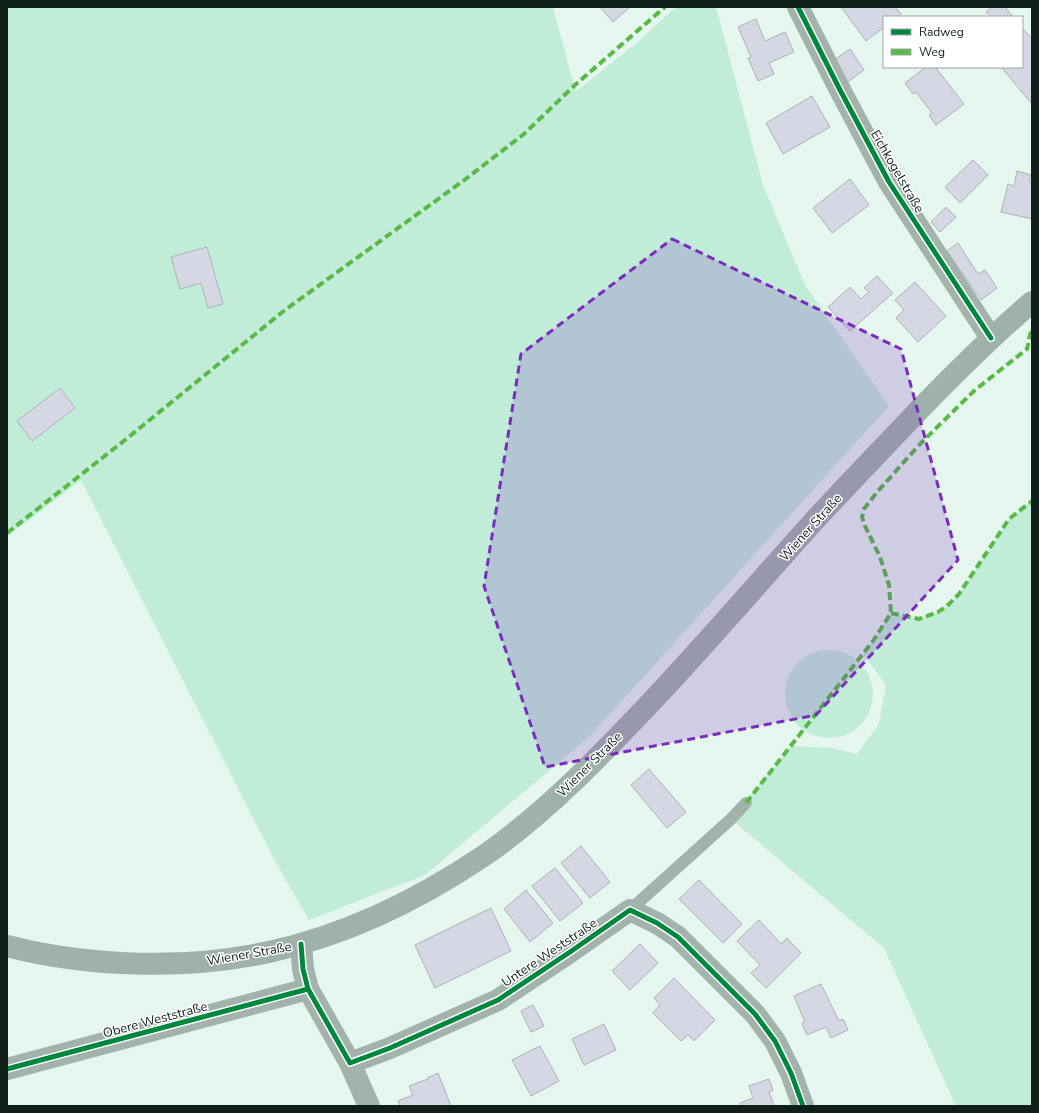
<svg xmlns="http://www.w3.org/2000/svg" width="1039" height="1113" font-family="'Nunito Sans',sans-serif">
<style>
.green{fill:#c0ecd8}
.building{fill:#d5d8e4;stroke:#abb2b4}
.lines{fill:none;stroke-linecap:round;stroke-linejoin:round}
.service{stroke:#a3b2ab;stroke-width:12}
.minor{stroke:#a3b2ab;stroke-width:22}
.primary{stroke:#9eb2aa;stroke-width:22}
.quiet{stroke:#58b947;stroke-width:4;stroke-dasharray:8 4;stroke-linecap:butt}
.cycleway-casing{stroke:#fff;stroke-width:8}
.cycleway{stroke:#00873e;stroke-width:5}
.marked{fill:#7b2cbf;fill-opacity:0.2;stroke:#7b2cbf;stroke-width:3;stroke-dasharray:8 5;stroke-linejoin:round}
.labels{text-anchor:middle;stroke-width:3;stroke-linejoin:round;paint-order:stroke}
.street-label{font-size:13px;fill:#0f1e18;stroke:#fff}
</style>
<rect width="100%" height="100%" fill="#e4f6ed"/>
<!-- green -->
<path class="green" d="M7 7H553L573 82 577 91 639 41 676 7H716L763 185 805 285 889 406 589 737 425 875 309 920 275 861 81 480 7 537Z
M1032 501V1106H956L884 948 731 819 791 746 832 748 857 754 879 724 886 685 863 654 891 613 919 619 938 612 947 606 959 594 1009 519Z
M785 694a44 44 0 1 1 88 0a44 44 0 1 1-88 0Z"/>
<!-- building -->
<path class="building" d="M600 7H630L613 22Z
M841 7H895L901 14 897 17H884V27L866 41Z
M992 7H1005L1013 17H991L986 12Z
M756 19 765 41 785 32 794 52 769 63 774 74 758 81 748 58 751 57 738 27Z
M1022 28 1032 39V104L1001 67H1022Z
M850 49 864 70 846 83 834 60Z
M926 67 936 68 964 104 936 125 929 115 932 113 916 92 913 94 905 83Z
M812 96 830 127 783 154 766 123Z
M973 160 988 175 960 203 945 187Z
M1017 171 1031 175 1029 182 1032 183V219L1001 212 1008 184 1014 186Z
M850 179 869 205 832 233 813 208Z
M946 207 956 217 940 232 931 222Z
M958 243 978 274 985 270 997 288 981 300 947 251Z
M207 247 223 304 208 308 201 283 180 289 171 257Z
M877 276 893 293 850 331 828 307 850 287 861 299 869 292 864 288Z
M915 282 946 316 918 342 896 318 904 310 895 300Z
M60 388 75 408 32 441 17 421Z
M649 769 686 812 667 828 631 785Z
M581 846 610 882 590 898 561 863Z
M555 868 583 903 560 921 532 886Z
M699 880 742 924 723 943 679 899Z
M526 890 553 923 530 942 504 909Z
M491 908 511 951 435 988 415 945Z
M759 920 781 944 787 938 801 953 766 988 751 973 760 965 737 941Z
M640 944 658 963 630 990 612 971Z
M674 978 715 1020 694 1041 688 1035 681 1041 653 1013 660 1005 654 998Z
M821 984 839 1021 843 1019 848 1030 831 1038 826 1027 807 1035 802 1023 805 1022 794 996Z
M533 1005 544 1026 531 1032 521 1011Z
M604 1024 616 1050 584 1065 572 1039Z
M540 1046 559 1081 531 1096 512 1060Z
M438 1073 451 1106H400L398 1101 413 1095 409 1086 428 1079 427 1078Z
M769 1079 773 1090 769 1092 774 1106H741L740 1103 753 1098 749 1086Z"/>
<g class="lines">
<!-- service -->
<path class="service" d="M630 910 731 819 746 803"/>
<!-- minor -->
<path class="minor" d="M798 7 839 88 889 182 991 338
M301 944 303 969 308 989 350 1063 390 1048 498 1000 570 952 630 910 657 923 678 937 755 1014 775 1041 791 1073 803 1106
M350 1063 369 1106
M7 1069 308 989"/>
<!-- primary -->
<path class="primary" d="M7 946C89 967 186 970 269 952 346 935 420 899 485 855 548 811 602 754 655 698 709 640 761 580 814 521 849 483 885 446 920 409 956 372 993 335 1032 302"/>
<!-- quiet -->
<path class="quiet" d="M7 533 125 440 285 310 463 181 524 134 575 85 665 7
M891 613 919 619 938 612 947 606 959 594 1009 519 1032 501
M746 803 873 641 891 613 889 585 880 557 865 526 862 517 864 509 878 491 921 443 975 390 1027 349C1029 343 1028 336 1032 331"/>
<defs>
<path id="cycleway" d="M798 7 839 88 889 182 991 338
M301 944 303 969 308 989 350 1063 390 1048 498 1000 570 952 630 910 657 923 678 937 755 1014 775 1041 791 1073 803 1106
M7 1069 308 989"/>
</defs>
<!-- cycleway casing -->
<use href="#cycleway" class="cycleway-casing"/>
<!-- cycleway -->
<use href="#cycleway" class="cycleway"/>
</g>
<!-- marked area -->
<path class="marked" d="M672 239 901 349 958 560 816 715 545 767 484 586 521 354Z"/>
<g class="labels">
<!-- street labels -->
<g class="street-label">
<text transform="translate(898 171) rotate(60)" y="5">Eichkogelstraße</text>
<text transform="translate(810 527) rotate(-48)" y="5">Wiener Straße</text>
<text transform="translate(589 764) rotate(-45)" y="5">Wiener Straße</text>
<text transform="translate(549 952) rotate(-34)" y="5">Untere Weststraße</text>
<text transform="translate(249 953) rotate(-10)" y="5">Wiener Straße</text>
<text transform="translate(155 1019) rotate(-15)" y="5">Obere Weststraße</text>
</g>
</g>
<!-- border -->
<rect width="1039" height="1113" fill="none" stroke="#0f1e18" stroke-width="16"/>
<!-- legend -->
<rect x="883" y="16" width="140" height="52" fill="#ffffff" stroke="#9fa5a3"/>
<rect x="891" y="29" width="20" height="6" fill="#00873e" stroke="#9fa5a3"/>
<text x="919" y="36" font-size="12" fill="#0f1e18">Radweg</text>
<rect x="891" y="49" width="20" height="6" fill="#58b947" stroke="#9fa5a3"/>
<text x="919" y="56" font-size="12" fill="#0f1e18">Weg</text>
</svg>
